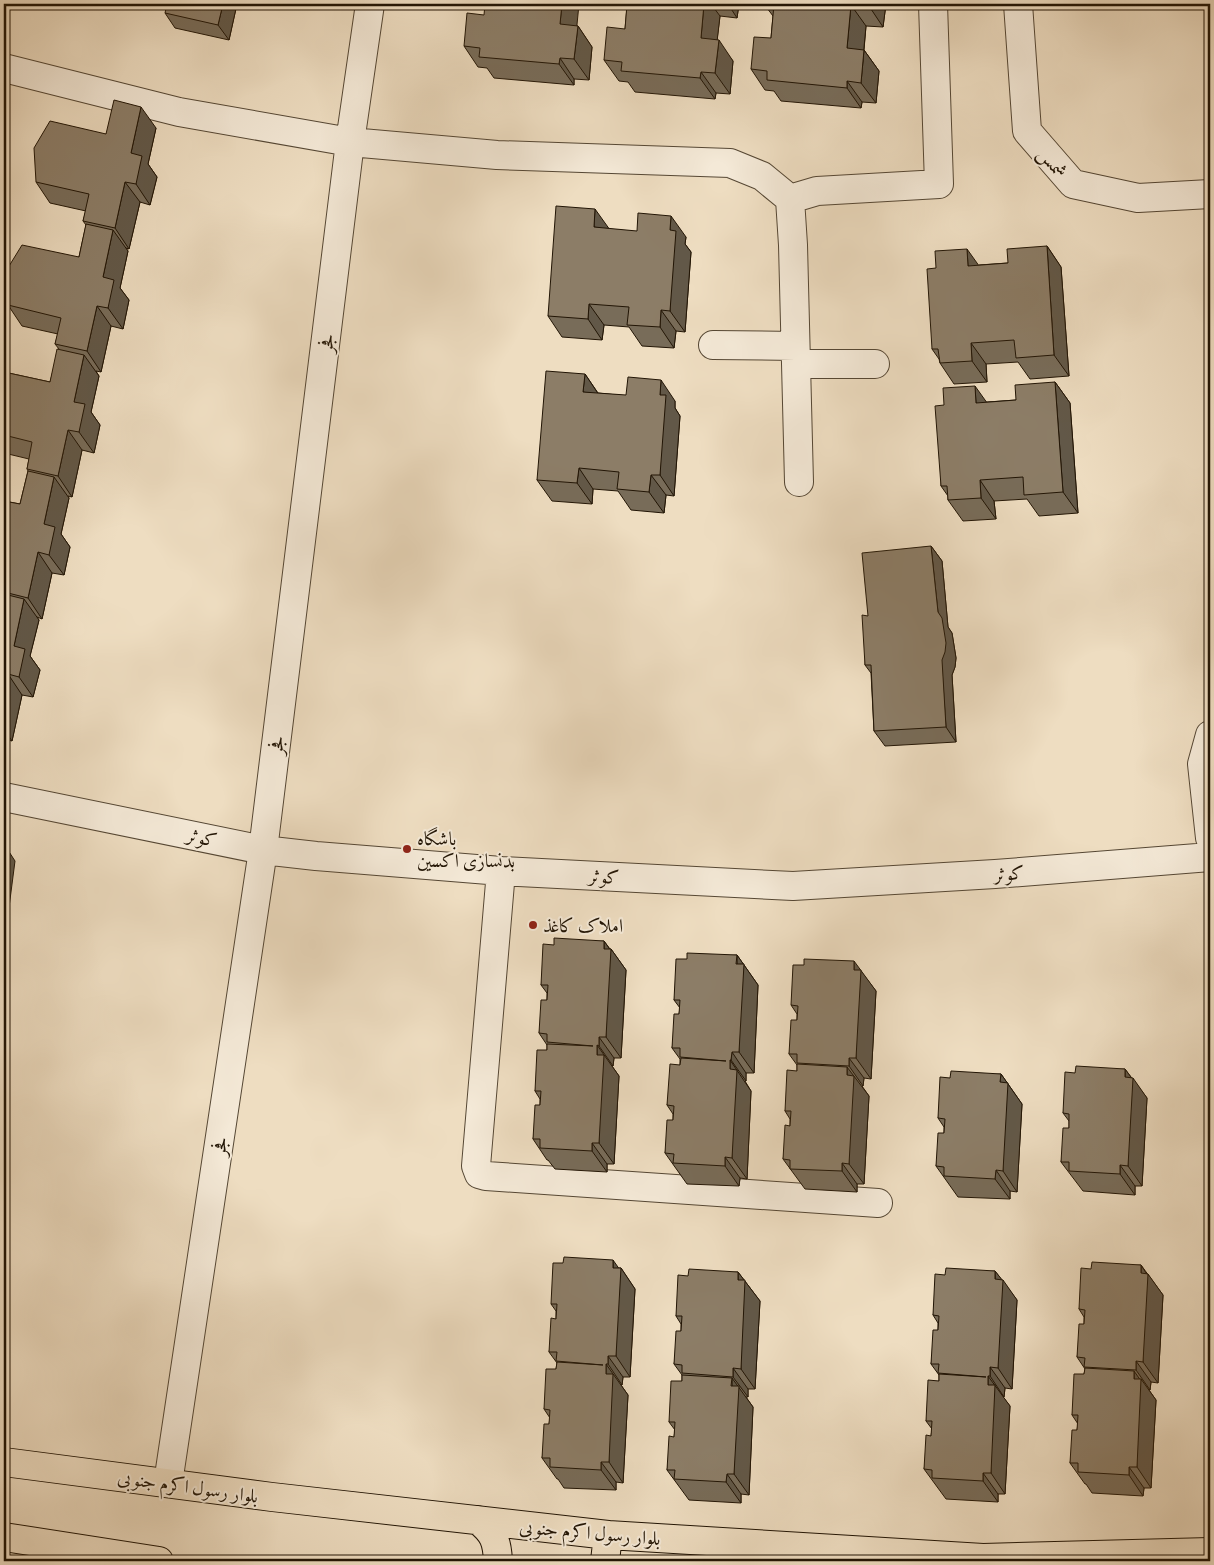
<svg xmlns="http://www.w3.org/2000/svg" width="1214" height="1565" font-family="Vollkorn,Amiri,serif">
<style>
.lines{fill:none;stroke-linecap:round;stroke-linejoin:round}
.minor-casing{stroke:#554734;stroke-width:30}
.major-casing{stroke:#221505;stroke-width:30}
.minor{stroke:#f4e9d7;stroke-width:28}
.major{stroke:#eeddc1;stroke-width:28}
.wall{fill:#786c59;stroke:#221505}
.shaded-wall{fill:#625848;stroke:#221505}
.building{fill:#8c7d67;stroke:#221505}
.poi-dot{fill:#8f2418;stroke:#f4e9d7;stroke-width:2}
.labels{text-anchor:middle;stroke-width:4;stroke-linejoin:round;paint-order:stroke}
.street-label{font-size:19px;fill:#221505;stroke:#f4e9d7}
.poi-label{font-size:19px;fill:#221505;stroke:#f4e9d7;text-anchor:start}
</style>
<rect width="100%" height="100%" fill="#eeddc1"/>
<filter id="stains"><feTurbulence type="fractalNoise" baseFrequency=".004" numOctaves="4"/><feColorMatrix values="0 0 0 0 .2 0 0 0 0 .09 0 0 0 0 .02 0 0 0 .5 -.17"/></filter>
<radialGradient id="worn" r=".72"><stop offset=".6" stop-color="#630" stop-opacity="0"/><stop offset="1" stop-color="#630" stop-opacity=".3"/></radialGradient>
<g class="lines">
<defs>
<path id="minor" d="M1018 4 1027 131 1073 184 1138 198 1210 194
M4 68 179 112 350 142 497 155 730 163 762 176 790 199 793 245 799 482
M790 199 817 191 939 184 933 4
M713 345 795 346
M796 364H875
M1210 735 1202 764 1210 838
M4 797 263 850 316 856 501 871 793 886 995 874 1210 857
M501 871 476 1166 479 1174 486 1176 878 1203
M168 1483 263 850 350 142 370 4"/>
<path id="major" d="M4 1462 272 1497 608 1535 983 1558 1210 1552
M478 1520C494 1533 497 1541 498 1561
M4 1537 159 1561
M605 1561 608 1535"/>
</defs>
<!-- minor casing -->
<use href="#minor" class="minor-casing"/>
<!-- major casing -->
<use href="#major" class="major-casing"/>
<!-- minor -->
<use href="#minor" class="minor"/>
<!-- major -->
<use href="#major" class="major"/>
</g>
<!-- wall -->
<path class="wall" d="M237 4 229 40 175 28 165 13Z
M625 4H739L737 18 720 16 717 40 733 61 730 94 716 93 715 99 635 92 628 82 619 81 604 60 625 29 627 7Z
M764 4H886L883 27 866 26 864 50 879 71 876 103 862 102 861 108 781 101 774 91 765 90 751 69 771 38 773 16Z
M1145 4H1165L1147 7Z
M576 26H578L592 47 589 80 574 79V85L494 78 487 68 478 67 464 46Z
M156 128 148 164 157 177 150 205 140 202 129 249 126 248 128 251 120 288 129 300 123 329 111 326 101 372 96 371 99 376 91 412 100 425 94 453 82 450 72 497 68 496 69 498 61 534 70 547 64 575 52 573 42 619 37 617 39 620 30 656 40 670 33 697 22 695 12 741 4 739V501L20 504 28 471 27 469 29 459 4 453V372L50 382 59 349 55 344 58 334 22 326 8 305 79 257 86 225 83 221 86 211 50 203 36 182 106 134Z
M609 229 686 237 685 244 691 252 685 332 676 331 674 348 642 346 629 327 604 325 602 340 562 337 548 316Z
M1047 246 1061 267 1069 376 1030 379 1018 362 986 364 987 382 954 384 940 363 939 359 932 349 979 265 1008 263Z
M585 374 598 393 675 401V408L680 416 674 496 666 495 664 513 631 510 618 491 593 489 592 504 552 501 537 480Z
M1055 382 1070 403 1078 513 1039 516 1027 499 994 501 996 519 963 521 948 500V496L941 486 944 405 1016 400Z
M931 546 942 561 948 627 952 633 956 658 955 667 952 675 956 742 885 746 874 731 871 673 865 665 868 616Z
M604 941 610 949H611L626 970 621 1058H614L613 1066H612L619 1076 614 1164H607V1172L555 1169 548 1160H547L533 1139 540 1105V1099L535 1091 547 1050V1045L539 1033 547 1000V993L541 985 554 945Z
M737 955 758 985 754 1073H746V1081H745L751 1091 747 1179 740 1178 739 1186 687 1184 665 1153 673 1120V1114L667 1105 680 1065V1059L672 1048 679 1014 680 1008 674 1000 687 959Z
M860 970 876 991 871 1079 864 1078 863 1086H862L869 1096 864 1184H857V1192L805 1189 783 1159 790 1126V1119L785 1111 797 1071V1065L789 1054 797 1020V1014L791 1005Z
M1125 1069 1147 1098 1142 1186H1135V1195L1083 1191 1061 1162 1069 1128V1121L1063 1113 1075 1073Z
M1001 1074 1022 1104 1017 1192 1010 1191V1199L958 1197 936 1166 944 1133V1127L938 1118 950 1078Z
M1141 1265 1163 1295 1158 1383 1151 1382 1150 1390H1149L1156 1400 1151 1488H1144L1143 1496 1092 1493 1086 1484H1085L1070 1463 1077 1430 1078 1424 1072 1415 1084 1374 1085 1369 1077 1357 1084 1324V1317L1079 1309 1091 1269Z
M619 1268H621L635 1289 630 1377H623L622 1385H621L628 1395 623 1483 616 1482V1490L564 1488 558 1479H557L542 1458 549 1424 550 1418 544 1409 556 1369 557 1363 549 1352 556 1319V1311L551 1304Z
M995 1271 1017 1300 1012 1389 1005 1388 1004 1397H1003L1010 1406 1005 1494H998V1502L946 1499 924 1469 931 1436 932 1429 926 1421 939 1381V1375L931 1364 938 1330V1323L933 1315 945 1275Z
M738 1272 760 1301 755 1389H748V1397H746L753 1407 749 1495 741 1494V1503L689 1500 667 1470 674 1437 675 1430 669 1422 682 1381V1375L674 1364 681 1331V1324L676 1316 688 1276Z"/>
<!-- shaded-wall -->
<path class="shaded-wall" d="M223 4H237L229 40 218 25Z
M562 4H579L575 45 560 24Z
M704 4H711L720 16 715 59 701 38Z
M728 4H739L737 18Z
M869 4H886L883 27 869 6Z
M851 5 866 26 862 69 847 48Z
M578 26 592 47 589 80 574 59Z
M719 40 733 61 730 94 715 73Z
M864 50 879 71 876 103 861 83Z
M560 58 574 79V85L559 64Z
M701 72 716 93 715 99 700 78Z
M847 81 862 102 861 108 847 88Z
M141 107 156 128 148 164 157 177 150 205 136 184 131 153Z
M125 182 140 202 129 249 115 228Z
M595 209 610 230 594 227Z
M671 216 686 237 685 244 691 252 685 332 670 311V230Z
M113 230 128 251 120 288 129 300 123 329 108 308 103 277Z
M1047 246 1061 267 1069 376 1054 355Z
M967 249 982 270 968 266Z
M589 304 604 325 602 340 588 319Z
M97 306 111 326 101 372 87 351Z
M661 310 676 331 674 348 660 327Z
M971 343 986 364 987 382 972 361Z
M84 355 99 376 91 412 100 425 94 453 79 432 74 402Z
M585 374 599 395 583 392Z
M661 380 675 401V408L680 416 674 496 660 475V395Z
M1055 382 1070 403 1078 513 1063 492Z
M975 386 990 407 976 403Z
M68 430 82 450 72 497 58 476Z
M579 468 593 489 592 504 577 483Z
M651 475 666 495 664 513 649 492Z
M54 477 69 498 61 534 70 547 64 575 49 555 44 524Z
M980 480 994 501 996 519 981 498Z
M931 546 942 561 948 627 952 633 956 658 955 667 952 675 956 742 946 727 938 612Z
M38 552 52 573 42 619 28 598Z
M24 599 39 620 30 656 40 670 33 697 19 677 14 646Z
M8 674 22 695 12 741 4 729V692Z
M4 844 15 861 4 946Z
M604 941 611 951V949L626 970 621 1058 606 1037Z
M737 955 758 985 754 1073 739 1052Z
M854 961 876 991 871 1079 856 1058Z
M599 1037 614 1058 613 1066 599 1046Z
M597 1045 619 1076 614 1164 599 1143Z
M732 1052 746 1073V1081L731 1060Z
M849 1058 864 1078 863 1086 849 1066Z
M730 1060 751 1091 747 1179 732 1158 730 1069Z
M847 1067 869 1096 864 1184 849 1164Z
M1125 1069 1133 1080V1078L1147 1098 1142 1186 1128 1166Z
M1001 1074 1022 1104 1017 1192 1003 1171 1000 1082Z
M592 1143 607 1164V1172L592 1151Z
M725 1157 740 1178 739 1186 725 1166Z
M842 1163 857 1184V1192L842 1171Z
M1120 1165 1135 1186V1195L1120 1174Z
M996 1170 1010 1191V1199L995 1179Z
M613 1260 620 1270 621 1268 635 1289 630 1377 616 1356Z
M1141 1265 1148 1276V1274L1163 1295 1158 1383 1143 1362Z
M995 1271 1003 1281V1280L1017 1300 1012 1389 998 1368Z
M738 1272 760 1301 755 1389 741 1369Z
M608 1356 623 1377 622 1385 608 1364Z
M1136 1361 1151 1382 1150 1390 1136 1370Z
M606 1364 628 1395 623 1483 609 1462 606 1374Z
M990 1367 1005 1388 1004 1397 990 1376Z
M733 1368 748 1389V1397L733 1377Z
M1134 1371 1141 1381V1379L1156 1400 1151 1488 1137 1467Z
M988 1376 1010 1406 1005 1494 991 1473 988 1385Z
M732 1378 753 1407 749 1495 734 1474Z
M601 1462 616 1482V1490L601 1470Z
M1129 1467 1144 1488 1143 1496 1129 1475Z
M983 1473 998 1494V1502L983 1481Z
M727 1474 741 1494V1503L726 1482Z"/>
<!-- building -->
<path class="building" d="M167 4H223L218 25 165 13Z
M485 4H562L560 24 578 26 574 59 560 58 559 64 479 57 480 48 464 46 467 13 484 15Z
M627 4H704L701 38 719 40 715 73 701 72 700 78 621 71 622 62 604 60 607 27 625 29Z
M774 4H869V6L851 5 847 48 864 50 861 83 847 81V88L767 80V71L751 69 754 37 771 38Z
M114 100 141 107 131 153 142 156 136 184 125 182 115 228 83 221 89 194 36 182 34 148 50 121 106 134Z
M556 206 595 209 594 227 637 231 638 213 671 216 670 230 676 231 670 311 661 310 660 327 627 325 629 307 589 304 588 319 548 316Z
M86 224 113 230 103 277 114 280 108 308 97 306 87 351 55 344 61 318 8 305 6 271 22 245 79 257Z
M1047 246 1054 355 1016 358 1014 340 971 343 972 361 940 363 938 349H932L927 269 936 268 935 251 967 249 968 266 1008 263 1007 249Z
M57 349 84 355 74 402 85 404 79 432 68 430 58 476 27 469 32 442 4 435V372L50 382Z
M546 371 585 374 583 392 626 395 628 377 661 380 660 395H666L660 475H651L649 492 617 489 619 472 579 468 577 483 537 480Z
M1055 382 1063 492 1024 495 1023 477 980 480 981 498 948 500 947 486H941L935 406 944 405 943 388 975 386 976 403 1016 400 1015 385Z
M28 471 54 477 44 524 55 527 49 555 38 552 28 598 4 592V501L20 504Z
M931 546 938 612 942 618 946 643 945 652 942 660 946 727 874 731 871 665H865L862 615 868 616 862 553Z
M4 594 24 599 14 646 25 649 19 677 8 674 4 692Z
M554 938 604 941V949H611L606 1037H599V1046L597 1045V1055H604L599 1143H592V1151L540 1148V1139H533L535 1105H540L541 1091H535L537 1050H547V1044L593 1046 547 1042V1034L539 1033 541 1000H547L548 985H541L543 944 554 945Z
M687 953 737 955 736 964H744L739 1052H732L731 1060H730V1069L737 1070 732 1158 725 1157V1166L673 1163 674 1154 665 1153 667 1120H673L674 1106 667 1105 670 1064 680 1065 681 1058 726 1061 680 1057V1048H672L674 1014H679L680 1000H674L676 959H687Z
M804 959 854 961V970H861L856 1058H849V1066L797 1063V1054H789L791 1020H797L798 1006 791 1005 793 965H804Z
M797 1064 847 1067V1075L854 1076 849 1164 842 1163V1171L790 1169V1160L783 1159 785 1125 790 1126 791 1111H785L787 1070 797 1071Z
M1076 1066 1125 1069V1077L1133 1078 1128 1166 1120 1165V1174L1069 1171V1162H1061L1063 1128H1069V1114L1063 1113 1065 1072 1075 1073Z
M951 1071 1001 1074 1000 1082 1008 1083 1003 1171 996 1170 995 1179 944 1176V1167L936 1166 938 1133H944L945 1119 938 1118 940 1077 950 1078Z
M564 1257 613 1260V1268H621L616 1356H608V1364H606V1374H613L609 1462H601V1470L550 1467V1458H542L544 1424H549L550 1410 544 1409 546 1369H556L557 1362 603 1365 556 1361 557 1352H549L551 1318 556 1319 557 1304H551L553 1263H563Z
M1092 1262 1141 1265V1273L1148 1274 1143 1362 1136 1361V1370L1084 1367 1085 1358 1077 1357 1079 1324H1084L1085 1310 1079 1309 1081 1268 1091 1269Z
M946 1268 995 1271V1279L1003 1280 998 1368 990 1367V1376H988V1385H995L991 1473H983V1481L932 1478V1470L924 1469 926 1435 931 1436 932 1421H926L928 1380 939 1381V1374L986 1377 938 1373 939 1364H931L933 1330H938L939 1316 933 1315 935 1274 945 1275Z
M689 1269 738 1272V1280H745L741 1369 733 1368V1377L682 1373V1365L674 1364 676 1331H681L682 1316H676L678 1275 688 1276Z
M1085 1368 1134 1371V1379H1141L1137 1467H1129V1475L1078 1472V1463H1070L1072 1430H1077L1078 1415H1072L1074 1374H1084Z
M682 1375 732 1378 731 1386H739L734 1474H727L726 1482 674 1479 675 1470H667L669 1436 674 1437 675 1422H669L671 1381H682Z"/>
<!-- markers -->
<g class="poi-dot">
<circle cx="407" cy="849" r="5"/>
<circle cx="533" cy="925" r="5"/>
</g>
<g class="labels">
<!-- street labels -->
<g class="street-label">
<text transform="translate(1053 162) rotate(49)" y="7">شمس</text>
<text transform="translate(326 343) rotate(-83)" y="7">فجر</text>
<text transform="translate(276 745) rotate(-83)" y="7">فجر</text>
<text transform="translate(202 837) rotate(12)" y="7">کوثر</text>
<text transform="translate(1009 873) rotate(-4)" y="7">کوثر</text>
<text transform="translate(604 876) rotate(3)" y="7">کوثر</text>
<text transform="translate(219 1146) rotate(-81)" y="7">فجر</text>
<text transform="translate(188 1486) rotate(8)" y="7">بلوار رسول اکرم جنوبی</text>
<text transform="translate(590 1532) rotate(5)" y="7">بلوار رسول اکرم جنوبی</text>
</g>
<!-- poi labels -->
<g class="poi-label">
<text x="417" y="845">باشگاه<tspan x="417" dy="22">بدنسازی اکسین</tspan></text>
<text x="543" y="932">املاک کاغذ</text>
</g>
</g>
<!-- margin -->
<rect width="1214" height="1565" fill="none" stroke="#eeddc1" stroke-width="20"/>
<rect x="5" y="5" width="1204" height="1555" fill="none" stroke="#221505" stroke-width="2.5"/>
<rect x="10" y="10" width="1194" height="1545" fill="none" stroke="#221505"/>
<rect width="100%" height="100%" filter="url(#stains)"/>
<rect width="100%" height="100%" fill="url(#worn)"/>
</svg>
